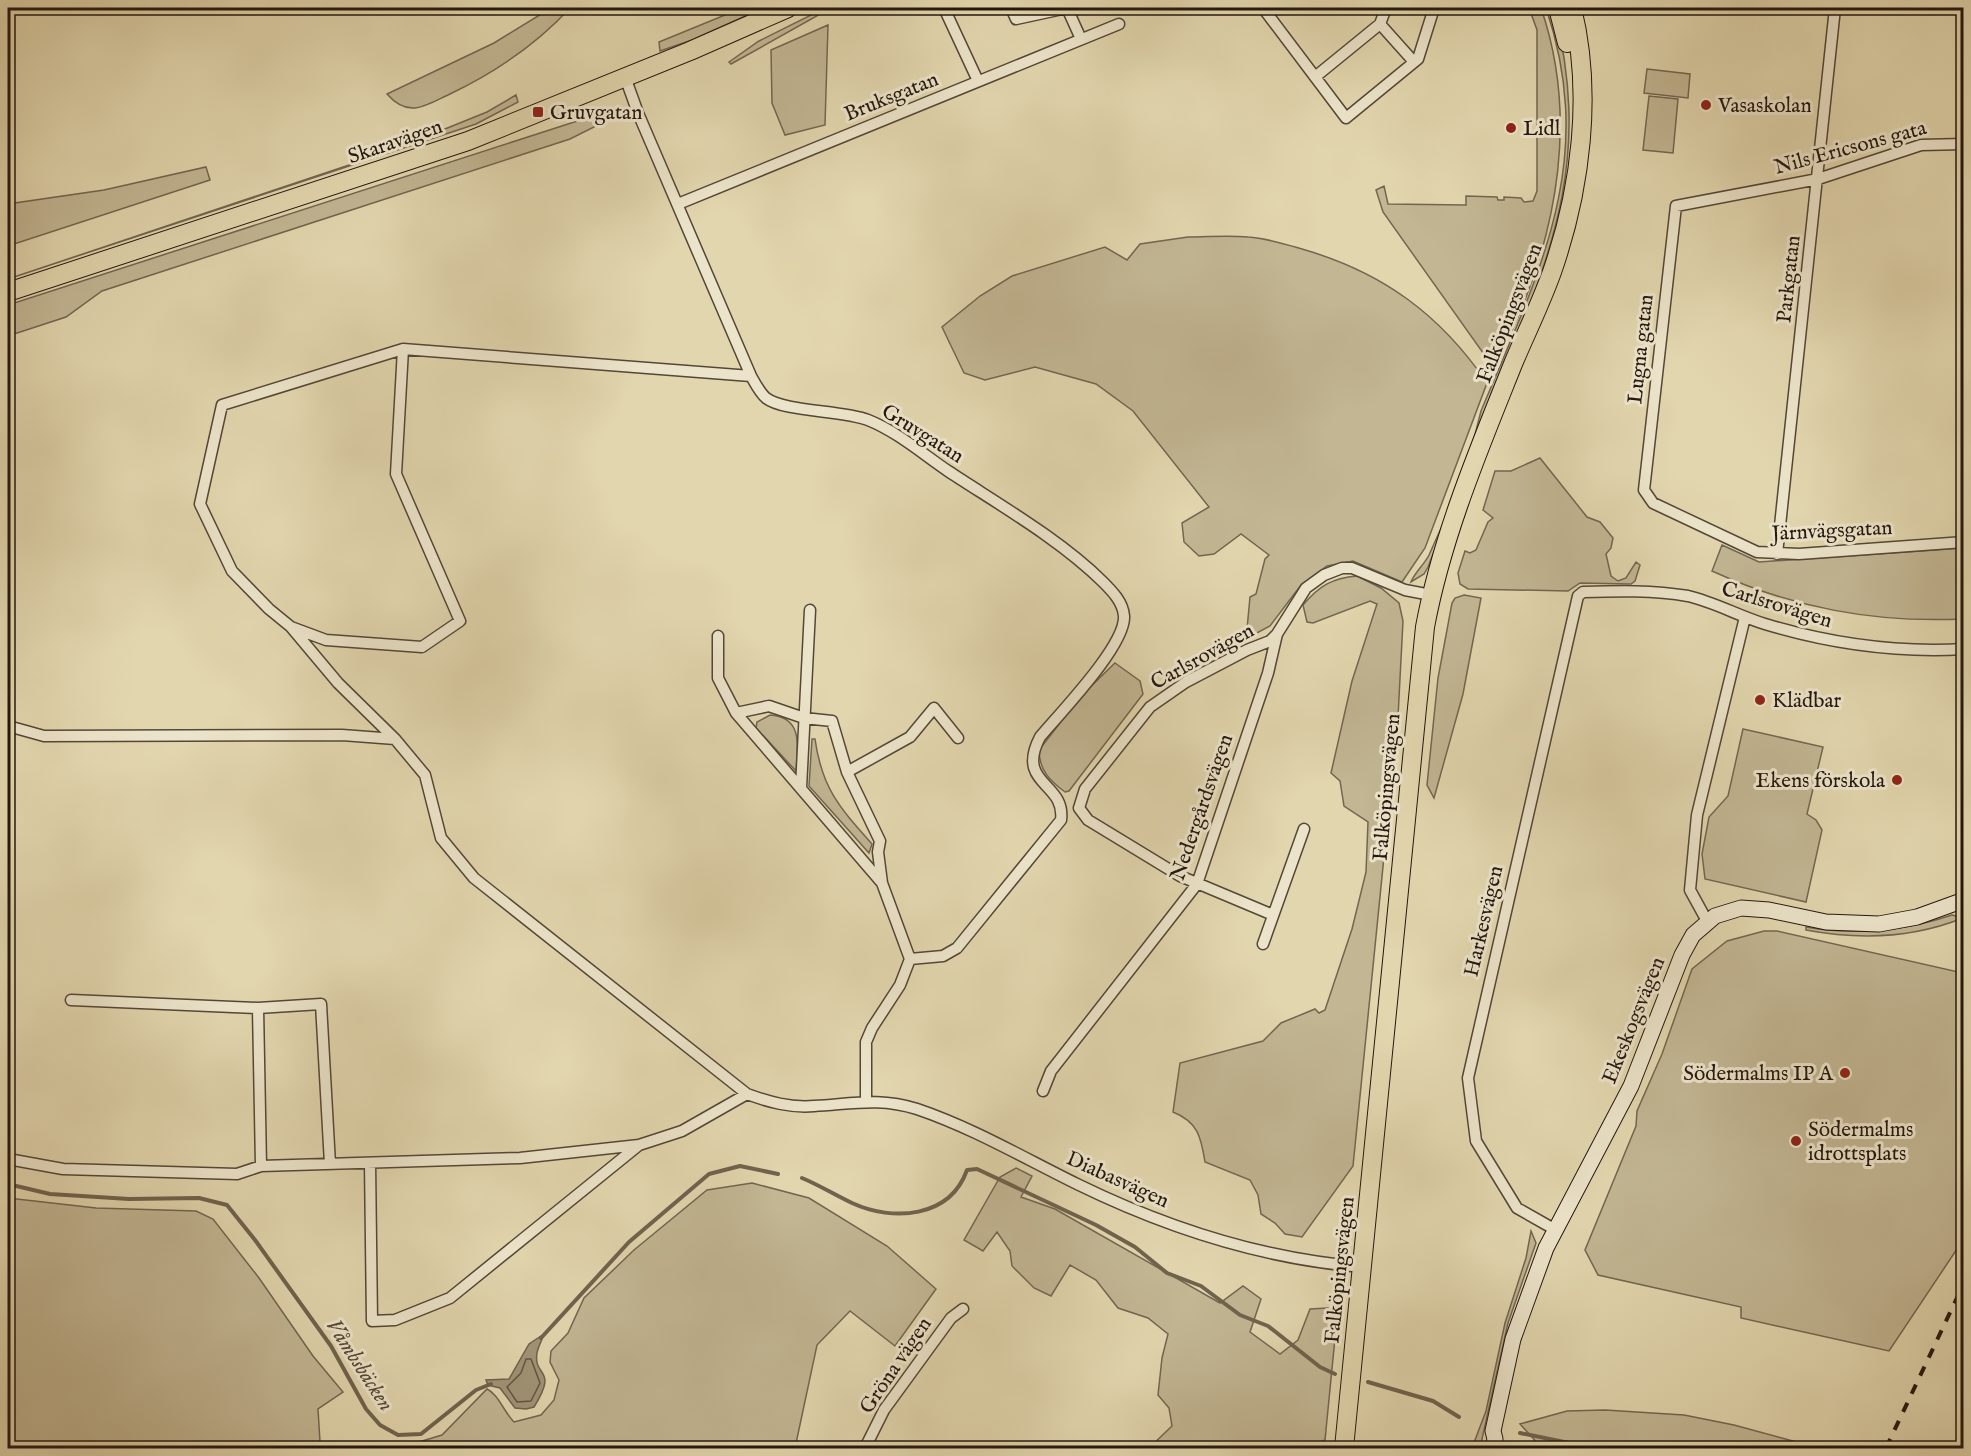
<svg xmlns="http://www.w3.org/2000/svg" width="1971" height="1456" font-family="'IM FELL English',serif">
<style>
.green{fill:#c2b693;stroke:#726651;stroke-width:1.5}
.water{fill:#a19578;stroke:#6f634e;stroke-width:1.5}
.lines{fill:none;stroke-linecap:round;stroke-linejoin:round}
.shore{stroke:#625644;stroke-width:1.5}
.stream{stroke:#6f634e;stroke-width:4}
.street-casing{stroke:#534737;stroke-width:13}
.secondary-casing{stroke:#23170f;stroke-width:17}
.primary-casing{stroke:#23170f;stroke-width:20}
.street{stroke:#ece4ca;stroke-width:10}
.secondary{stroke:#ece4ca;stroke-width:15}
.primary{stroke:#e2d6ae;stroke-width:18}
.rail{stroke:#23170f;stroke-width:4;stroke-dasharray:10 10;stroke-linecap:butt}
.poi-dot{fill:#8f2418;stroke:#ece4ca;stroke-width:2}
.labels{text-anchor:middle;stroke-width:6;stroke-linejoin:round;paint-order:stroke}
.street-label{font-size:21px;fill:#23170f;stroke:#ece4ca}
.poi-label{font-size:21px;fill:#23170f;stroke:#ece4ca;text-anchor:start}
.water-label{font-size:22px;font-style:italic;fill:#554939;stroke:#ece4ca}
</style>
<rect width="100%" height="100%" fill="#e2d6ae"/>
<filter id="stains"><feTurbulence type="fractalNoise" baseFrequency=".00333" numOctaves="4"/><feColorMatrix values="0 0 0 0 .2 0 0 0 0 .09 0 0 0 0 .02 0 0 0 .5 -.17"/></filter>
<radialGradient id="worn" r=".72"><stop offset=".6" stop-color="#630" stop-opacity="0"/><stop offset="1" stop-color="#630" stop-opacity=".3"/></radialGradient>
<!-- green -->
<path class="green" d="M551 8H570C535 46 496 72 450 94 439 99 426 107 415 108 404 109 394 102 387 94L494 43Z
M742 8H763L692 40 660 51 659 42Z
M825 8H831L731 64 729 62 759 41Z
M1529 8H1541C1578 115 1558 229 1512 331 1506 343 1498 354 1493 367L1383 212 1376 190 1384 186 1388 204 1466 205V196L1497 197 1498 200H1504V197L1521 198 1524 202 1533 201 1537 191V30Z
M1546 8H1554C1591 157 1555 244 1500 381 1476 443 1452 505 1428 567L1424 574 1411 582C1415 572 1424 565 1429 555 1450 510 1470 459 1481 411 1539 272 1598 162 1546 8Z
M828 25 825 125 785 135 772 103 771 50Z
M1647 69 1690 74 1688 98 1644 93Z
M516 95 518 102 476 124 8 279 388 152 487 112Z
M1649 96 1678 99 1673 153 1643 150Z
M599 114 616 116 570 139 102 291 66 317 8 336V305Z
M206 167 210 180 8 246V204L104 190Z
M1188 237C1208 237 1228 235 1248 237 1266 238 1285 244 1302 249 1382 272 1440 314 1487 383L1425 548 1402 582 1353 561 1327 566 1301 585 1270 626 1242 641 1239 636 1247 629 1250 597 1256 594 1265 559 1269 555 1241 534 1214 554 1199 556 1184 542 1182 523 1209 507 1133 411 1096 384 1035 367 985 380 964 373 942 327 980 296 1012 276 1105 247 1127 260 1140 244Z
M1540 458 1587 517 1600 522 1613 538 1611 548 1606 554 1611 576 1618 581 1626 578 1636 562 1640 565 1635 581 1631 584 1580 583 1568 591 1468 589 1460 584 1458 573 1465 551 1470 553 1476 550 1488 522 1493 518 1483 510 1495 471H1511Z
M1722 545 1759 562 1963 548V619C1874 623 1793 608 1712 571Z
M1357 576 1381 588 1399 603 1403 621 1398 717 1353 1166 1302 1237 1285 1234 1275 1223 1261 1214 1258 1195 1250 1180 1205 1162C1201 1137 1198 1122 1173 1112L1180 1063 1263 1041 1281 1023 1315 1009 1319 1013 1325 1010 1352 929 1366 872 1368 822 1344 806 1340 781 1331 773 1352 681 1377 604 1370 601 1313 623 1307 622 1303 605C1319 586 1332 578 1357 576Z
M1464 595 1481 598 1463 694 1434 798 1427 785 1438 678 1452 603 1455 598Z
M1115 663 1140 681 1143 694 1069 791 1065 792C1050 781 1039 770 1039 750L1081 696Z
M770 715C803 717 798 746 796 771L756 728 757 722Z
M1743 729 1823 747 1807 814 1816 820 1822 830 1806 902 1705 879 1702 854 1709 817 1728 796Z
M812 739H815C822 789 840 808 872 844L869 853 809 786Z
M1952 915 1963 918C1913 938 1859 940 1806 930V927C1857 936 1904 931 1952 915Z
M1764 931H1777L1963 973V1240L1889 1351 1741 1318V1307L1598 1275 1585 1250 1636 1126 1637 1111 1662 1054 1692 969 1727 941Z
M1016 1168 1032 1176 1021 1197 1055 1209 1220 1303 1243 1286 1261 1299 1250 1332 1280 1354 1298 1340 1310 1309 1328 1308 1336 1328 1325 1440 1305 1448H1149L1172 1426 1169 1408 1158 1395 1162 1358 1168 1334 1148 1318 1118 1308 1096 1280 1070 1265 1051 1296 1034 1288 1012 1266 1010 1251 997 1232 983 1251 964 1240 1000 1177Z
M752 1183 809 1198 887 1246 936 1289 895 1346 850 1311 817 1345 795 1448H399L442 1435 487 1389C498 1394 504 1412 514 1422L541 1415 554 1400 559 1380 550 1362 551 1351 568 1333 584 1298 634 1250 707 1190Z
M8 1198 96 1208 196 1211 213 1219 259 1278 313 1356 343 1392 318 1409 320 1442 329 1443 331 1448H8Z
M1531 1231 1536 1243 1508 1323 1480 1448H1472L1486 1411 1505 1323 1526 1258Z
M1605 1410 1684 1415 1734 1425 1819 1448H1542L1520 1424 1567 1411Z"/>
<!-- water -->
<path class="water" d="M544 1334C542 1340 538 1347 537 1353 533 1378 559 1367 534 1407L526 1409 515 1408 500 1388 488 1385 486 1380 509 1379 529 1344Z"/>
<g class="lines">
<!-- shore -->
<path class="shore" d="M526 1359H531L540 1383 531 1401 517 1402 507 1387 521 1373Z"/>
<!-- stream -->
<path class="stream" d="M802 1178C819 1185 835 1195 852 1203 893 1222 950 1218 967 1170L977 1169 1096 1225 1135 1247 1167 1273 1201 1286 1240 1315 1268 1326 1320 1367 1335 1374
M8 1184 50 1194 129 1199 199 1198 227 1205 255 1240 331 1346 366 1409 380 1425 398 1435 421 1434 476 1390 491 1384
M541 1338 629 1242 709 1174 740 1166 778 1174
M1368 1382 1433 1401 1459 1417
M1520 1433 1594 1448"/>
<defs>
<path id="street" d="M944 8 978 81
M1011 8 1016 19 1067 8
M1067 8 1081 39
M1263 8 1346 118 1418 59 1434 8
M1386 8 1380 24 1414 62
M625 77 638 113 751 376C755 383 760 393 766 398 784 412 842 410 868 420 896 431 923 454 948 471 998 504 1061 540 1103 582 1112 591 1123 602 1124 616 1126 645 1060 713 1040 737 1015 785 1066 782 1061 820L957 948 943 956 910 959 900 985 872 1028 866 1042V1100
M1315 77 1380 24
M1964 144 1921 145 1818 179 1676 206 1644 490 1653 503 1757 552 1799 554 1964 542
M678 204 1119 24
M403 349 396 474 460 621 422 647 326 640 291 627 269 609 232 571 200 504 222 405 403 349 751 376
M1777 554 1835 8
M291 627 338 683 395 739
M718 636V678L736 713 882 883 910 959
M736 713 769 706 804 718 832 721 847 772 880 841 878 852 882 883
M8 726 44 736 342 735 395 739 425 775 441 838 474 878 747 1094C769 1102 790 1108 814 1106 852 1104 879 1097 917 1109 973 1128 1024 1158 1077 1184 1167 1228 1262 1259 1363 1267
M847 772 910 737 934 708 958 738
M801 788 810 610
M8 870V873
M1273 915 1180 876 1088 820 1079 808 1085 789 1150 707 1186 682 1247 650 1270 641 1277 634 1306 588 1324 575 1342 568H1352L1405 590 1431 595
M1707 921 1690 890 1697 815 1745 617
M1263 944 1304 829
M71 1000 258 1008
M1043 1091 1051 1071 1197 884 1268 673 1277 634
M8 1159 63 1169 237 1174 261 1166 520 1158 639 1145 682 1131 747 1094
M370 1163 372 1321 395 1320 450 1298 639 1145
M261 1166 258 1008 321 1004 330 1164
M1554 1229 1517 1208 1476 1141 1468 1078 1578 596 1583 592C1618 591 1653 590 1688 596 1714 602 1739 616 1765 624 1831 644 1895 653 1964 649
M865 1448 884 1410 951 1318 963 1309"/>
<path id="secondary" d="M1493 1448 1495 1439 1493 1431 1513 1339 1546 1248 1631 1086 1682 955 1693 935 1715 916 1741 908 1769 910 1826 922 1879 924 1917 917 1964 900"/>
<path id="primary" d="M1558 8 1567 43
M8 292 468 141 690 51 788 8
M1344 1448 1425 627C1442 536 1479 449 1513 364 1526 333 1541 303 1552 272 1581 189 1593 93 1572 8"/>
</defs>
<!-- street casing -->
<use href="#street" class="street-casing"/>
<!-- secondary casing -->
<use href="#secondary" class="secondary-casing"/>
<!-- primary casing -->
<use href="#primary" class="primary-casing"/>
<!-- street -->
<use href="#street" class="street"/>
<!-- secondary -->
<use href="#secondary" class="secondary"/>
<!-- primary -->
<use href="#primary" class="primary"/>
<!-- rail -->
<path class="rail" d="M1886 1448 1964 1283"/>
</g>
<!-- markers -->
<g class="poi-dot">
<circle cx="1706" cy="105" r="6"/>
<rect x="532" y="106" width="12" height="12" rx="3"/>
<circle cx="1511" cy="128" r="6"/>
<circle cx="1760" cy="700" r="6"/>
<circle cx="1897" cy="780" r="6"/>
<circle cx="1845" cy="1073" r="6"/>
<circle cx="1796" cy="1141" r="6"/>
</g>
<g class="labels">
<!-- street labels -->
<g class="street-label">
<text transform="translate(891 96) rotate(-22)" y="7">Bruksgatan</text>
<text transform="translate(395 141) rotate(-19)" y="7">Skaravägen</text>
<text transform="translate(1850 147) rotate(-15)" y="7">Nils Ericsons gata</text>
<text transform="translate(1788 279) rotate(-84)" y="7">Parkgatan</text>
<text transform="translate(1509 313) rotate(-69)" y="7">Falköpingsvägen</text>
<text transform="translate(1640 349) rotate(-84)" y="7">Lugna gatan</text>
<text transform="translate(923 433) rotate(32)" y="7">Gruvgatan</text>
<text transform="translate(1832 530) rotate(-3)" y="7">Järnvägsgatan</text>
<text transform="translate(1777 604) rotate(17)" y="7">Carlsrovägen</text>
<text transform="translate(1202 656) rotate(-29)" y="7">Carlsrovägen</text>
<text transform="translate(1386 787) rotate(-85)" y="7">Falköpingsvägen</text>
<text transform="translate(1201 807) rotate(-71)" y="7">Nedergårdsvägen</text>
<text transform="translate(1483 921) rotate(-77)" y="7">Harkesvägen</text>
<text transform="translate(1633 1020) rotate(-68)" y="7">Ekeskogsvägen</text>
<text transform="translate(1118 1179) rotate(24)" y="7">Diabasvägen</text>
<text transform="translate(1339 1270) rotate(-84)" y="7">Falköpingsvägen</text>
<text transform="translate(895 1365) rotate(-56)" y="7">Gröna vägen</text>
</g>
<!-- poi labels -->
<g class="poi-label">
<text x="1718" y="112">Vasaskolan</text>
<text x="550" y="119">Gruvgatan</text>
<text x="1523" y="135">Lidl</text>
<text x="1772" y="707">Klädbar</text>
<text x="1885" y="787" text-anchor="end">Ekens förskola</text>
<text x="1833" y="1080" text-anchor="end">Södermalms IP A</text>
<text x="1808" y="1136">Södermalms<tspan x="1808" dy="24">idrottsplats</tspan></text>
</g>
<!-- water labels -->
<g class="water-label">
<text transform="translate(361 1364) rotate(57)" y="8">Våmbsbäcken</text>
</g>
</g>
<!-- margin -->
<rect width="1971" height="1456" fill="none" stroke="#e2d6ae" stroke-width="30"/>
<rect x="9" y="9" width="1953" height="1438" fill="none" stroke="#23170f" stroke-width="3"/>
<rect x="15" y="15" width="1941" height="1426" fill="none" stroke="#23170f" stroke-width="1.5"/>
<rect width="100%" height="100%" filter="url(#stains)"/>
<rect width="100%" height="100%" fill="url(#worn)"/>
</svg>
